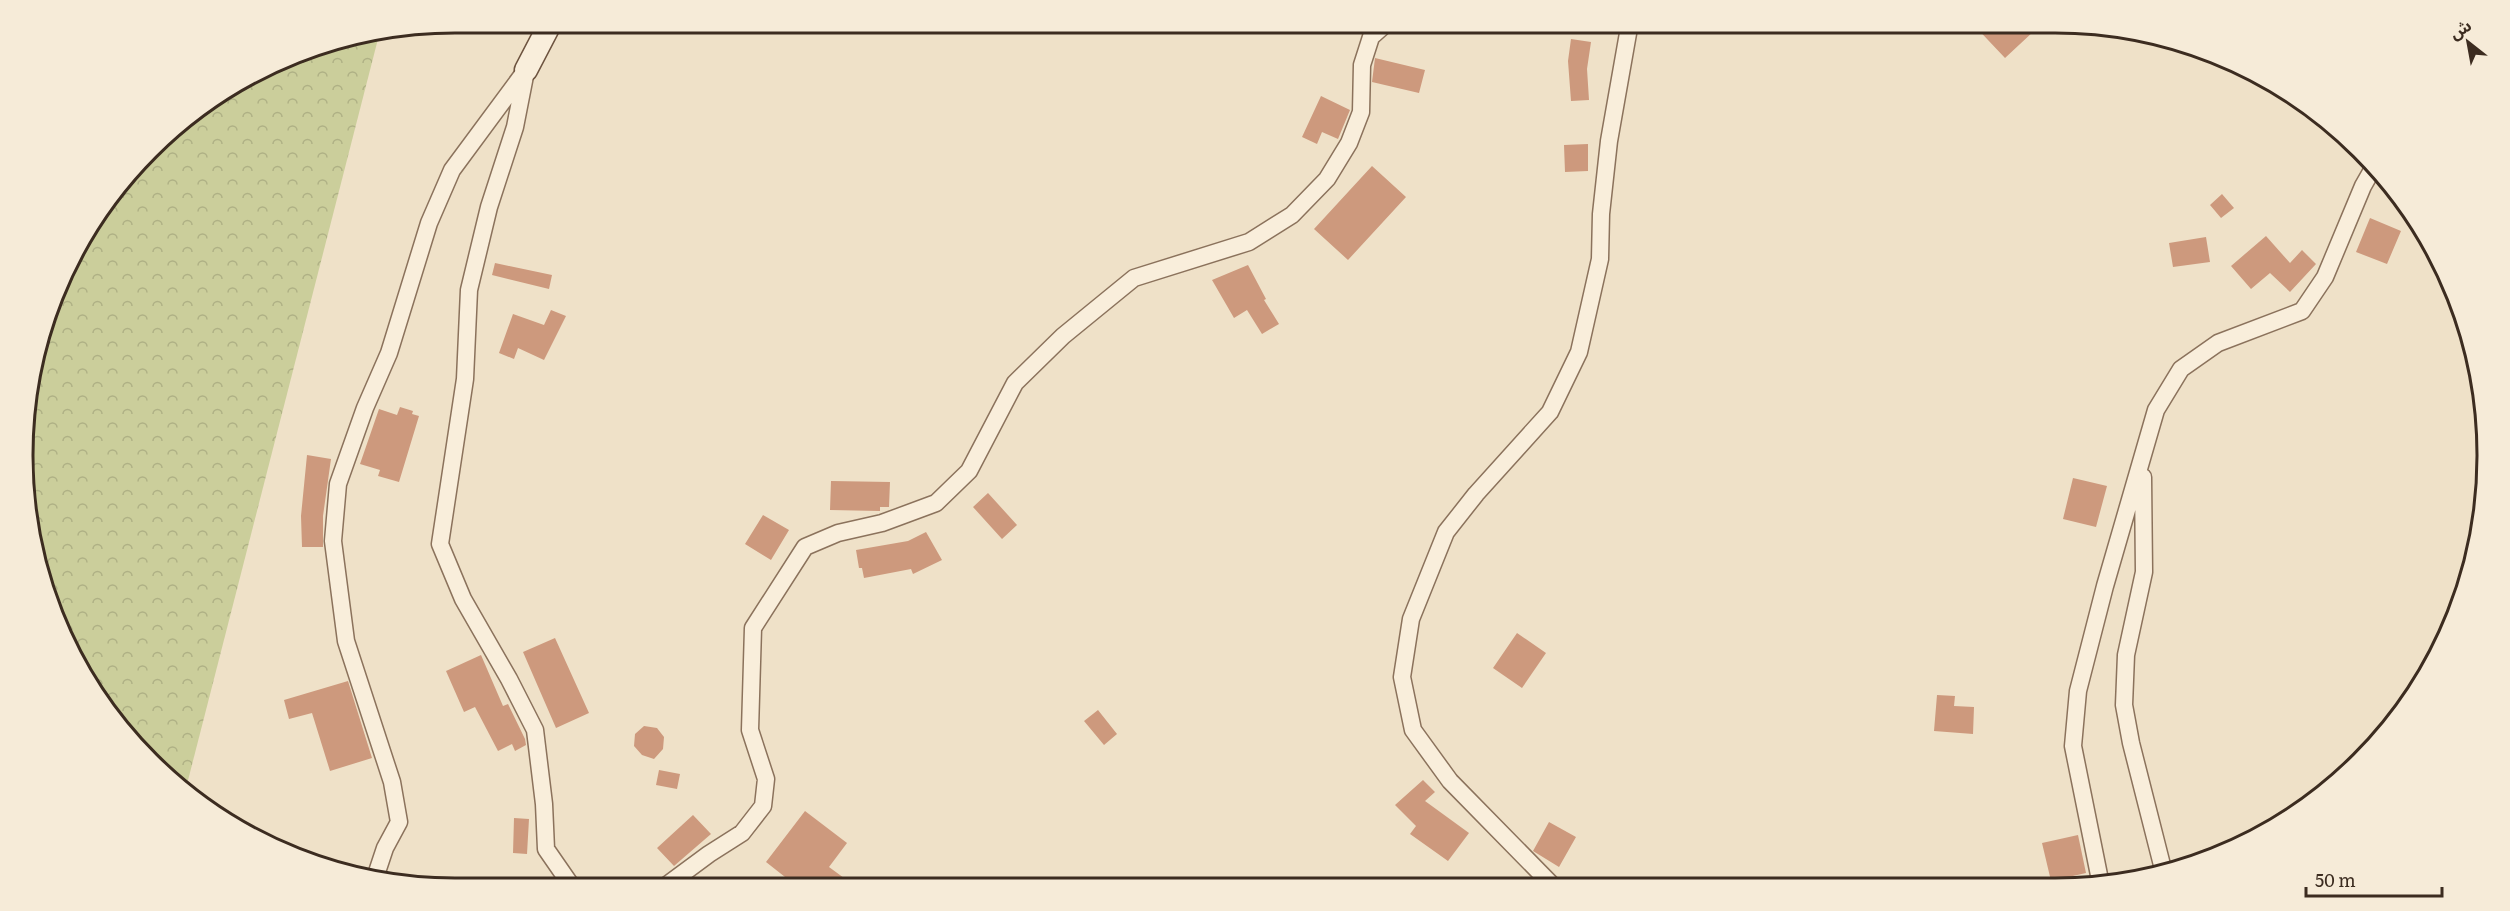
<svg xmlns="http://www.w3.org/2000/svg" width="2510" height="911" font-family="Literata,'Noto Sans Arabic',serif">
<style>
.forest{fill:url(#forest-crowns)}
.building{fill:#cd997d}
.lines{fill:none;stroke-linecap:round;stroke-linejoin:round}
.street-casing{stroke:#8b725c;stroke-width:19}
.secondary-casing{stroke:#6d533f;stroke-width:25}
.street{stroke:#f9eedb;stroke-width:16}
.secondary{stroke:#f9eedb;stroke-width:22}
.rim{fill:none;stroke:#3c2c20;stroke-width:3}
</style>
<defs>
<pattern id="forest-crowns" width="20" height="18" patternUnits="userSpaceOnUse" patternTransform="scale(1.5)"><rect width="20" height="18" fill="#cbce9b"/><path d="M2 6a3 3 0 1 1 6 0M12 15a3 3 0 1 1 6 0" fill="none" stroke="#afb185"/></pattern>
</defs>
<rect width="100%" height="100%" fill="#efe1c8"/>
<!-- forest -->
<path class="forest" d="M379 35 185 792 95 696 55 621 31 540 26 399 45 317 80 239 170 130 239 80 316 46Z"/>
<!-- building -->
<path class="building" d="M1971 22H2028L2035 30 2005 58Z
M1571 39 1591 42 1587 69 1589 100 1571 101 1568 61Z
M1375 58 1425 70 1419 93 1372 82Z
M1321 96 1350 110 1338 139 1322 132 1317 144 1302 137Z
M1588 144V171L1565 172 1564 145Z
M1372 166 1406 197 1348 260 1314 229Z
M2222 194 2234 208 2221 218 2210 205Z
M2370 218 2401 231 2387 264 2356 252Z
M2266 236 2290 263 2302 250 2316 264 2290 292 2270 273 2251 289 2231 266Z
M2206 237 2210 262 2173 267 2169 243Z
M495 263 552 275 549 289 492 275Z
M1248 265 1266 299 1264 300 1279 324 1262 334 1247 310 1234 318 1212 280Z
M551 310 566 316 544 360 518 348 514 359 499 353 513 314 544 325Z
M400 407 413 411 412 414 419 416 399 482 378 476 380 470 360 464 379 409 397 415Z
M307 455 331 459 323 516V547H302L301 516Z
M2073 478 2107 486 2096 527 2063 519Z
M831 481 890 482 889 507H880V511L830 510Z
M988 493 1017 525 1002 539 973 507Z
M763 515 789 530 771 560 745 544Z
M926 532 942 560 913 574 911 569 864 578 862 568H859L856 550 908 541Z
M1517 633 1546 653 1522 688 1493 668Z
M555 638 589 713 556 728 523 652Z
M481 655 503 706 508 704 525 739 526 745 515 751 512 744 498 751 475 707 464 712 446 671Z
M348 681 372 758 330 771 312 713 289 719 284 700Z
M1937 695 1955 696 1954 706 1974 707 1973 734 1934 731Z
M1098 710 1117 734 1104 745 1084 721Z
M644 726 657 728 664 737 663 749 654 759 642 755 634 746 635 734Z
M659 770 680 774 677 789 656 785Z
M1423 780 1435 792 1425 801 1469 833 1448 861 1410 834 1416 826 1395 805Z
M805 811 847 843 829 867 844 878 836 888H832L824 881 819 888H799L766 862Z
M693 815 711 834 674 866 657 848Z
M514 818 529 819 527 854 513 853Z
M1549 822 1576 837 1559 867 1533 851Z
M2078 835 2086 873 2051 881 2042 843Z"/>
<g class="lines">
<defs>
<path id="street" d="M525 76 515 127 489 207 469 290 465 379 440 544 463 599 509 679 535 730 544 804 546 849 573 888
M2143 477 2144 572 2126 655 2124 705 2131 743 2163 869
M375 878 385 848 399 822 392 782 346 641 333 541 338 484 365 408 389 353 429 223 452 170 526 70
M2101 885 2073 746 2078 691 2105 586 2156 410 2181 369 2218 343 2302 311 2325 277 2363 186 2375 165
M1553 886 1450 781 1413 730 1402 677 1411 619 1446 532 1476 494 1550 412 1579 352 1600 259 1601 214 1609 141 1630 22
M663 888 709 854 742 833 763 806 766 779 750 730 753 628 805 547 838 533 882 523 936 503 969 471 1015 383 1063 336 1134 278 1249 242 1292 215 1327 179 1349 143 1361 112 1362 65 1371 37 1388 22"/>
<path id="secondary" d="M526 70 551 22"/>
</defs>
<!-- street casing -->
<use href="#street" class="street-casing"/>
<!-- secondary casing -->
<use href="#secondary" class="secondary-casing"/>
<!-- street -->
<use href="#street" class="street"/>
<!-- secondary -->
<use href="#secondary" class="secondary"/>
</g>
<!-- crop -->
<path d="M0 0H2510V911H0ZM455 33H2055A422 422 0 0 1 2477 455V456A422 422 0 0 1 2055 878H455A422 422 0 0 1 33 456V455A422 422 0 0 1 455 33Z" fill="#f6ebd8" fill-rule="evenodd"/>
<path class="rim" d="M455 33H2055A422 422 0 0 1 2477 455V456A422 422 0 0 1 2055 878H455A422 422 0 0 1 33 456V455A422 422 0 0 1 455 33Z"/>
<!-- north arrow -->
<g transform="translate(2468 42) rotate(329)" stroke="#f6ebd8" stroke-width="4.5" paint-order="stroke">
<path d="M0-4.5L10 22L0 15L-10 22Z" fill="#3c2c20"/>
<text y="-9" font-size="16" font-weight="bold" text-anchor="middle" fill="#3c2c20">ش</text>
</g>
<!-- scale -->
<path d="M2306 887v9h136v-9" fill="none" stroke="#3c2c20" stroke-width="3"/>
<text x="2315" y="887" font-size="18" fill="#3c2c20" stroke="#f6ebd8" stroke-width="4.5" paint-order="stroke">50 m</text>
</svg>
